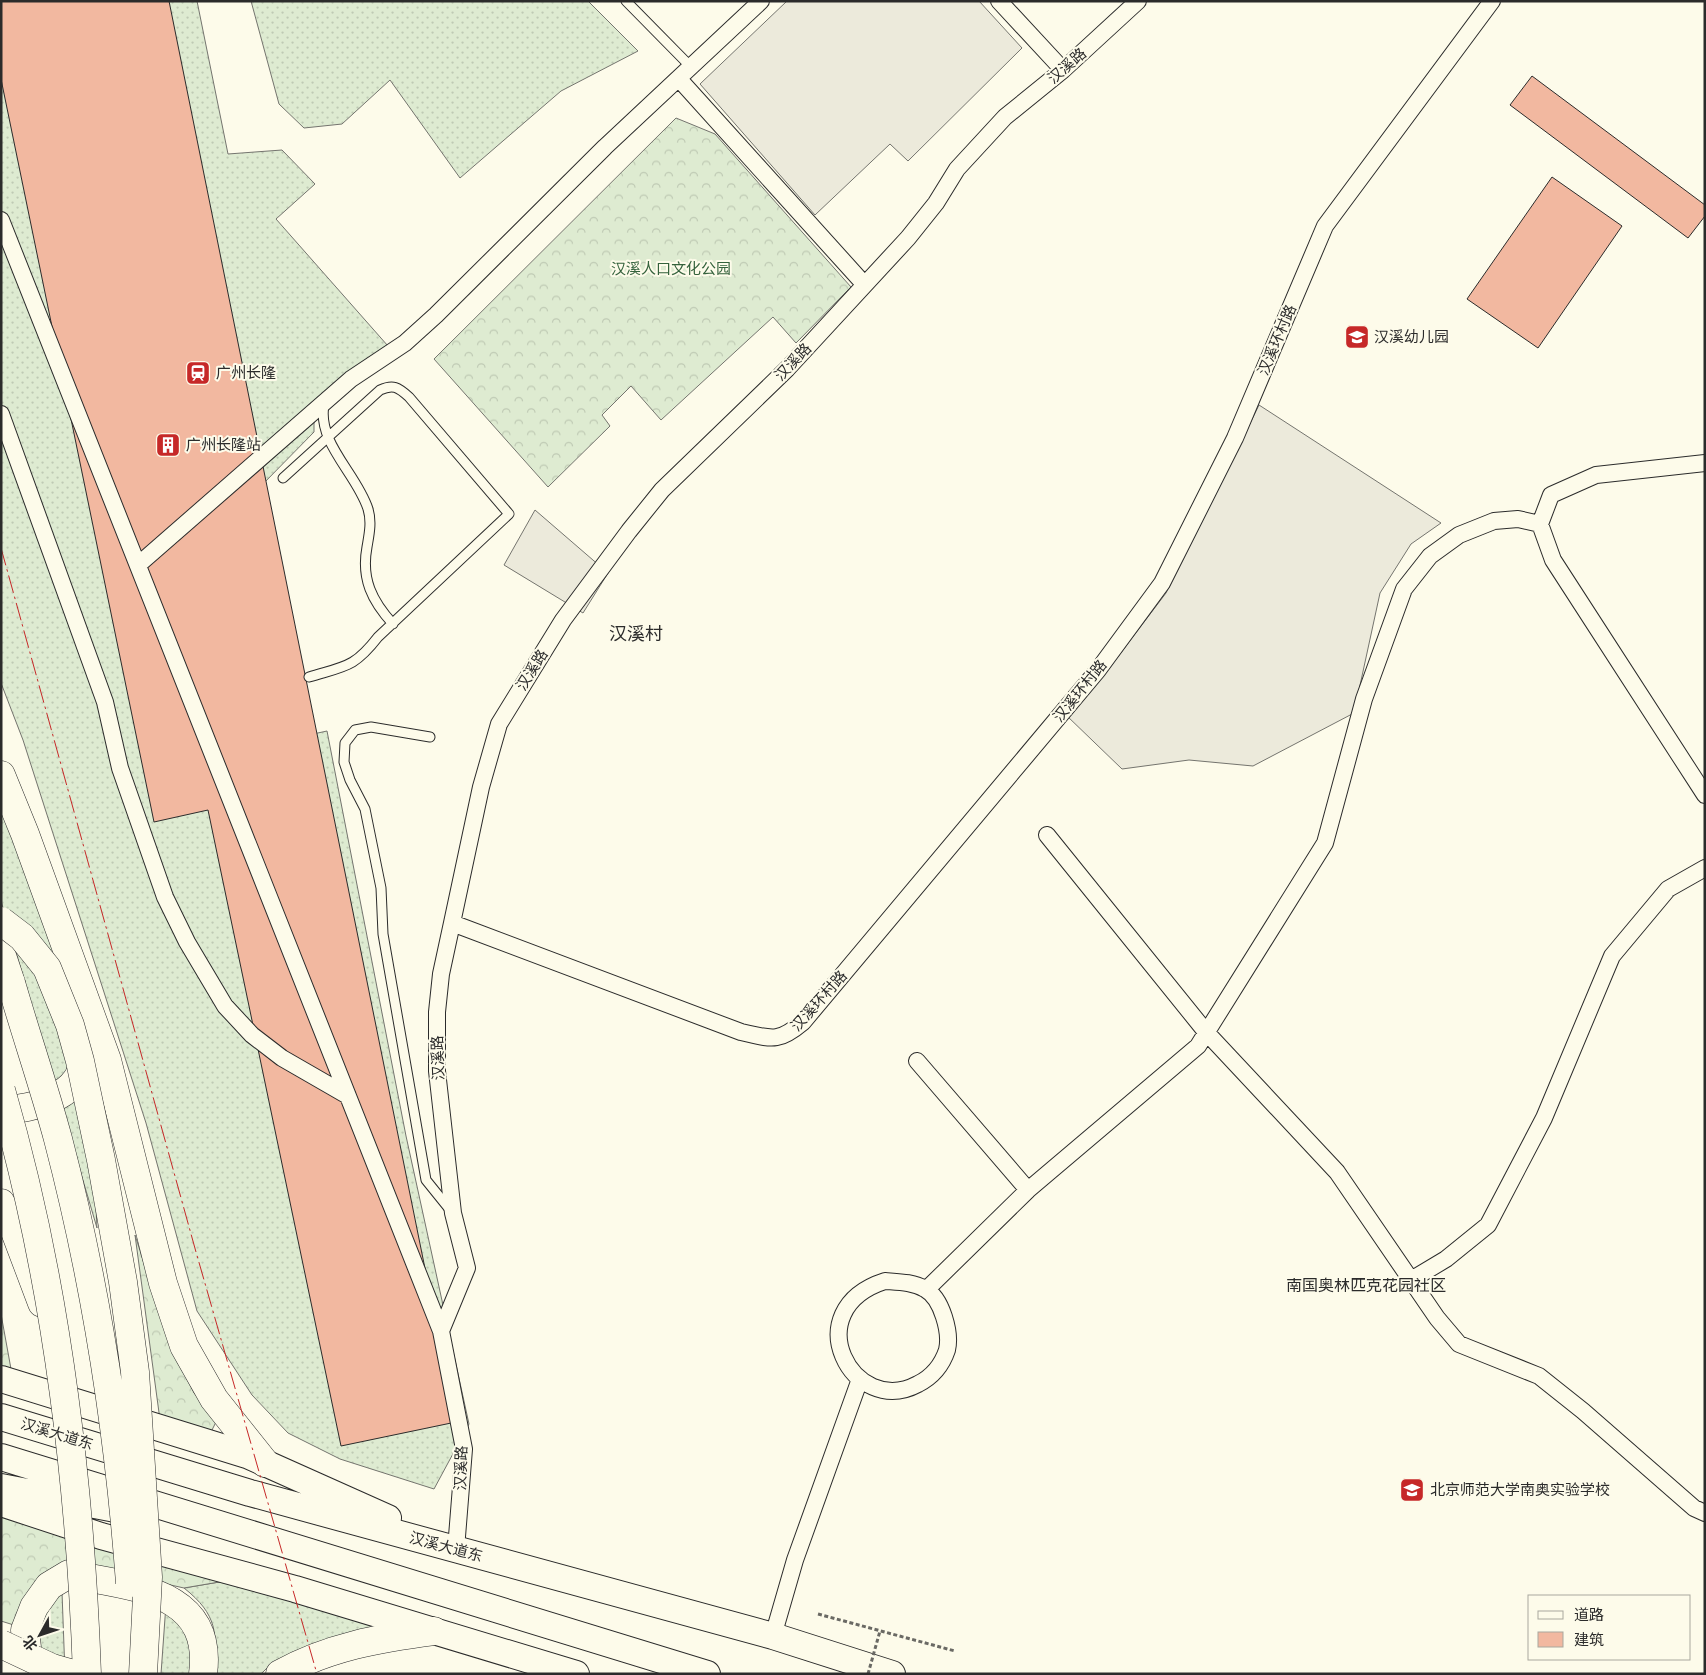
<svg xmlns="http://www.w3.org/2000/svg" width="1706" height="1675" font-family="'Source Sans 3','Noto Sans SC',sans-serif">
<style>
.grass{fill:url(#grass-dots);stroke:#74746e}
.forest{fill:url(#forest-crowns);stroke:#74746e}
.parking{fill:#eceadb;stroke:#74746e}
.building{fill:#f2b8a0;stroke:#2b2b2b}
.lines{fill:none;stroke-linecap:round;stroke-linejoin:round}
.lane-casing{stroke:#2b2b2b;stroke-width:11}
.street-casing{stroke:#2b2b2b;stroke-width:18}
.primary-casing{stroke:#2b2b2b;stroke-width:28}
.highway-casing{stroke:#2b2b2b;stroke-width:29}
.path{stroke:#6a6964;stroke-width:3;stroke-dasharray:4 2.5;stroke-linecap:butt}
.lane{stroke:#fdfbea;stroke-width:9}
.street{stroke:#fdfbea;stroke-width:16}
.primary{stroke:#fdfbea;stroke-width:26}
.highway{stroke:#fdfbea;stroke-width:28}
.highway-bridge-casing{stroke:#2b2b2b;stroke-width:29;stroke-linecap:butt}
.path-bridge{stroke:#6a6964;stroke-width:3;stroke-dasharray:4 2.5;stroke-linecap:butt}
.highway-bridge{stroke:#fdfbea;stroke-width:28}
.power{stroke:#c62828;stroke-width:1;stroke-dasharray:18 4 2.5 4;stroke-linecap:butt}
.labels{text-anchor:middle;stroke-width:4;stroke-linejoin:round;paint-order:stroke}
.street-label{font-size:15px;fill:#2b2b2b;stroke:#fdfbea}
.park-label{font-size:15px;fill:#34623c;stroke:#fdfbea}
.poi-label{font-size:15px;fill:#2b2b2b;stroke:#fdfbea;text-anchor:start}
.neighbourhood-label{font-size:16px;fill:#2b2b2b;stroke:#fdfbea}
.quarter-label{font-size:18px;fill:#2b2b2b;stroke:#fdfbea}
</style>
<defs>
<pattern id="grass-dots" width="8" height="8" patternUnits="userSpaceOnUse" patternTransform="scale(1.25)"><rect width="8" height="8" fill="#deebd1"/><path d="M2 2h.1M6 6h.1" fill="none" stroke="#bfcab4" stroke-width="1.8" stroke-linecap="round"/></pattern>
<pattern id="forest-crowns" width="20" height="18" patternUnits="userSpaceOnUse" patternTransform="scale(1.25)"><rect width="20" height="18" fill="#deebd1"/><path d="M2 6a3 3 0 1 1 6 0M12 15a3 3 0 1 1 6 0" fill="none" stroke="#bfcab4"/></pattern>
</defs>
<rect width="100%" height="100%" fill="#fdfbea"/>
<!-- grass -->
<path class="grass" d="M1 1H197L228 154 282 150 315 184 276 219 388 346 314 409V432L211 537 258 746 327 731 406 1136 469 1424 434 1489 340 1459 288 1433 252 1395 197 1311 146 1123 23 740 1 683Z
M251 1H588L638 51 561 91 460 178 390 80 342 124 304 128 279 104Z
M1 805 61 964 94 1168 97 1228 1 901Z
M231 1580 376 1626 270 1665 261 1674H214C217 1633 218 1615 184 1588Z
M62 1592 65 1674 32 1642 42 1611Z
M166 1604 189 1628 197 1674H161Z"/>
<!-- forest -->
<path class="forest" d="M676 118 715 134 851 287 796 343 773 317 661 420 631 386 602 415 610 426 548 487 434 359Z
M135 1235 169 1342 194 1393 217 1420 211 1432 160 1420Z
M1 1314 11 1369 1 1366Z
M1 1513 231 1580 184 1588 68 1562 17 1626 1 1621Z"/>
<!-- parking -->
<path class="parking" d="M787 1H979L1022 48 908 161 890 144 815 215 700 84Z
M1259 405 1441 523 1411 544 1380 593 1354 713 1253 766 1189 760 1122 769 1066 715 1104 675 1166 593Z
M535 510 608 573 583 613 504 565Z"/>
<!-- building -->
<path class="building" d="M1 1H169L456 1422 341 1446 208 810 154 822 1 79Z
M1532 76 1705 205V216L1688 238 1510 105Z
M1552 177 1622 226 1538 348 1467 299Z"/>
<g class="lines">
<defs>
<path id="lane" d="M626 1 691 67
M324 405C317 443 357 474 368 509 372 522 369 535 367 547 361 579 372 601 393 624
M283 478 380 390C393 384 398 387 409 397L509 514 378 637C354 668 345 666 309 677
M430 737 371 727 355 730 345 743 344 762 350 780 365 809 381 888 383 934 426 1180 451 1211"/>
<path id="street" d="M999 1 1063 70
M679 79 864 284
M1 220 441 1331
M1 414 105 702 120 768 165 897 187 942 225 1006 252 1035 282 1058 348 1096
M1705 463 1596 475 1551 495 1540 524 1553 560 1705 795
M138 565 351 379 405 343 436 315 605 147 761 1
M1047 835 1206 1032 1337 1172 1437 1318 1459 1344 1539 1376 1583 1411 1694 1508 1705 1513
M452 923 741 1032C772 1039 778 1043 803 1022L1098 670 1162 583 1235 438 1325 226 1492 1
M917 1061 1028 1190
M1411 1280 1446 1259 1488 1225 1544 1118 1612 956 1668 889 1705 868
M885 1281C898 1282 913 1282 925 1289 942 1298 951 1333 947 1350 942 1365 932 1377 918 1384 853 1419 795 1310 885 1281Z
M927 1289 1028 1190 1198 1046 1325 843 1364 699 1404 589 1430 556 1459 535 1494 521 1518 519 1540 524
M456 1549 464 1449 441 1331 467 1268 453 1213 437 1071V1012L441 974 452 923 481 787 499 724 563 620 629 531 662 490 787 369 908 238 936 203 957 169 1005 117 1063 70 1138 1
M773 1636 795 1560 860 1379"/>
<path id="primary" d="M1 1379 247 1455 388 1518
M1 1417 250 1493 773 1636 892 1674
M1 1457 707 1674
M1 1487 131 1512
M1 1503 101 1536 295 1589 576 1674"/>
<path id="highway" d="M1 775 25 834 107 1060 163 1283 184 1346 214 1399 265 1463
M1 953 11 983
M1 1110C33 1110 89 1094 83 1052
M1 1203 11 1221 42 1303
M1 1668 4 1674
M30 1674 25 1630 34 1607 49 1586 69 1574C130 1587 214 1589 203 1674
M280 1674C328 1647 380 1638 434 1631"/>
</defs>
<!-- lane casing -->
<use href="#lane" class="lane-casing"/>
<!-- street casing -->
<use href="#street" class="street-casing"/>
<!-- primary casing -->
<use href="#primary" class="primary-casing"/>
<!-- highway casing -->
<use href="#highway" class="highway-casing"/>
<!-- path -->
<path class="path" d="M818 1614 955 1651"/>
<!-- lane -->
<use href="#lane" class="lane"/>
<!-- street -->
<use href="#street" class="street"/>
<!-- primary -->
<use href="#primary" class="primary"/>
<!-- highway -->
<use href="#highway" class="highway"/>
<defs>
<path id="highway-bridge" d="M1 921 22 937 47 968 70 1025 80 1061 101 1160 123 1282 135 1372 148 1577 143 1674
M11 983C26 1035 44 1087 58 1139 96 1284 119 1433 130 1583
M1 1090C56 1279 80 1477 87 1674
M1 1644 52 1668 73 1674"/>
</defs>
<!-- highway-bridge casing -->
<use href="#highway-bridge" class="highway-bridge-casing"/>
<!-- path-bridge -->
<path class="path-bridge" d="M868 1674 880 1631"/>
<!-- highway-bridge -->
<use href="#highway-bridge" class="highway-bridge"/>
<!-- power -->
<path class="power" d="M1 548 196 1252 317 1674"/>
</g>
<!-- icons -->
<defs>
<symbol id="school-square" viewBox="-11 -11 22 22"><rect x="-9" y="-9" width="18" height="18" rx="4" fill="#c62828" stroke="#fdfbea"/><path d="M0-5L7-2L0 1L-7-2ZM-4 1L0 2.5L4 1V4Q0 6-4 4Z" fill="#fff"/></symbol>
<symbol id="station-square" viewBox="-11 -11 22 22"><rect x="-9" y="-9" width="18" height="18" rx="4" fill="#c62828" stroke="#fdfbea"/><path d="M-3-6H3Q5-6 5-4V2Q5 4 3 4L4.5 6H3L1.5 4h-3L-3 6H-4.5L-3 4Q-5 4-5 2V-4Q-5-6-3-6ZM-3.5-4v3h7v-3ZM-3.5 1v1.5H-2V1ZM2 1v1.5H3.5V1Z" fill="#fff"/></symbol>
<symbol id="building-square" viewBox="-11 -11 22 22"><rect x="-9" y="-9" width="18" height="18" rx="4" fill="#c62828" stroke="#fdfbea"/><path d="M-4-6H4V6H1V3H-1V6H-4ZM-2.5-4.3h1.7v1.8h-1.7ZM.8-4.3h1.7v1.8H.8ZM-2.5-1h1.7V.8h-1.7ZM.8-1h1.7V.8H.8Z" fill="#fff"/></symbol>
</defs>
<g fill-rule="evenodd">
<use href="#school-square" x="1343" y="323" width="28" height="28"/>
<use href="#station-square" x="184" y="359" width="28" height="28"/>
<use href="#building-square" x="154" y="431" width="28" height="28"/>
<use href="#school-square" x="1398" y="1476" width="28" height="28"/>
</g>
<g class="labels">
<!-- street labels -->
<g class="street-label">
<text transform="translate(1067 66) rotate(-41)" y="5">汉溪路</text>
<text transform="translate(1277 340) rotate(-67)" y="5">汉溪环村路</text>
<text transform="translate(793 362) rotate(-46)" y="5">汉溪路</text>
<text transform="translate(532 670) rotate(-58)" y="5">汉溪路</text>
<text transform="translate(1080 691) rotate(-51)" y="5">汉溪环村路</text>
<text transform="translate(819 1001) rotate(-48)" y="5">汉溪环村路</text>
<text transform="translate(438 1058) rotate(-92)" y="5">汉溪路</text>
<text transform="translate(57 1434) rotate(17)" y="5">汉溪大道东</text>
<text transform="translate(461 1468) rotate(-88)" y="5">汉溪路</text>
<text transform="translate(446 1547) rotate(15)" y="5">汉溪大道东</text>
</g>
<!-- park labels -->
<g class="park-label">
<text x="671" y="274">汉溪人口文化公园</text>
</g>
<!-- poi labels -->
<g class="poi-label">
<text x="1374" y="342">汉溪幼儿园</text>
<text x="216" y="378">广州长隆</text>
<text x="186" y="450">广州长隆站</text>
<text x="1430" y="1495">北京师范大学南奥实验学校</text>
</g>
<!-- neighbourhood labels -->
<g class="neighbourhood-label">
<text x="1366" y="1291">南国奥林匹克花园社区</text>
</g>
<!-- quarter labels -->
<g class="quarter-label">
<text x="636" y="640">汉溪村</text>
</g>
</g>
<!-- border -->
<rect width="1706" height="1675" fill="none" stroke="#2b2b2b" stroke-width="5"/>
<!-- legend -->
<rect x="1528" y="1595" width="162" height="65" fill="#fdfbea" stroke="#a9a89e"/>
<rect x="1538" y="1611" width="25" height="8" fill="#fdfbea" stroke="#a9a89e"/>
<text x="1574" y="1620" font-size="15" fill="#2b2b2b">道路</text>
<rect x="1538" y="1632" width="25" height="15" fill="#f2b8a0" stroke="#a9a89e"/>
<text x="1574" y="1645" font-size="15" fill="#2b2b2b">建筑</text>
<!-- north arrow -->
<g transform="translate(40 1635) rotate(230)" stroke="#fdfbea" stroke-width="4" paint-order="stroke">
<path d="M0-4L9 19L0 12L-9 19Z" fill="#2b2b2b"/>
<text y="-8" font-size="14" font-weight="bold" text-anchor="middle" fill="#2b2b2b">北</text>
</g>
</svg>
